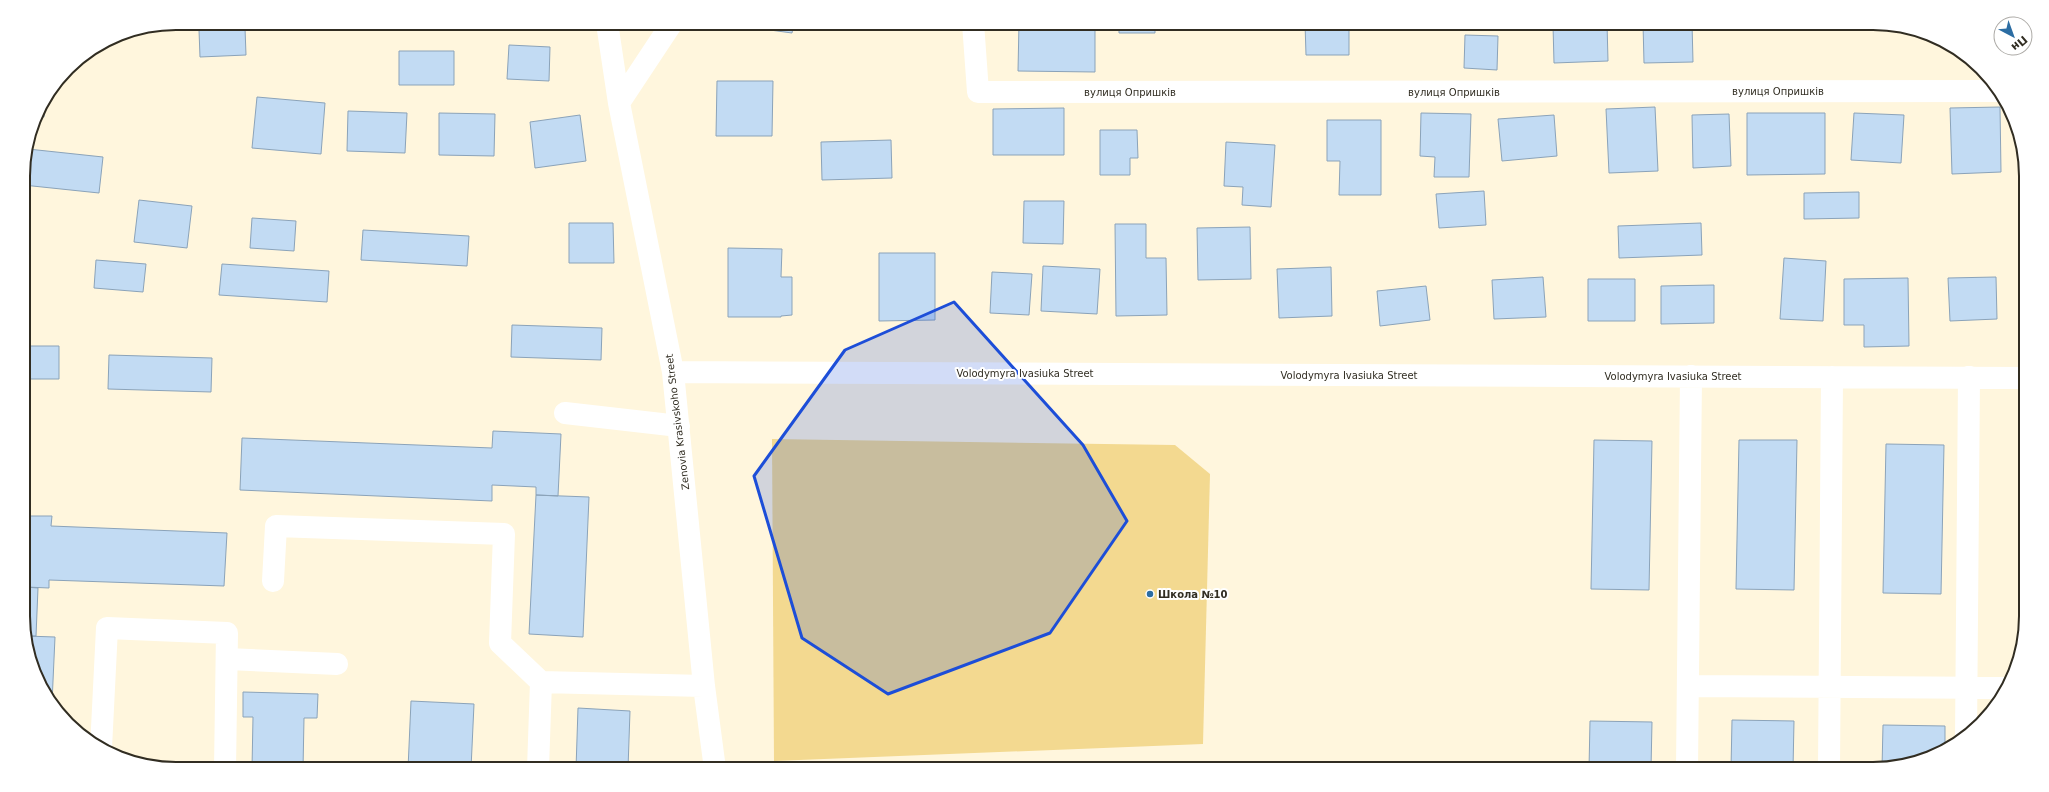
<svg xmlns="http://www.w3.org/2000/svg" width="2049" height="792" font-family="'DejaVu Sans',sans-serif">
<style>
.grass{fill:#f3d990}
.building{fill:#c2dbf3;stroke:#8ba3b9}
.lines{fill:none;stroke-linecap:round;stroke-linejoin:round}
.minor{stroke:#fff;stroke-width:22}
.marked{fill:#1d4ed8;fill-opacity:0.2;stroke:#1d4ed8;stroke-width:3;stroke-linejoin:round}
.poi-dot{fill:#2c6da3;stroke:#fff;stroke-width:1.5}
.labels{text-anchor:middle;stroke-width:4;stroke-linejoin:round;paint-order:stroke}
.street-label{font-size:10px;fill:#312d22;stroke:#fff}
.poi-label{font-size:10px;font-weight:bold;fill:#312d22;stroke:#fff;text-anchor:start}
.rim{fill:none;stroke:#312d22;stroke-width:2}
</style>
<rect width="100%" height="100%" fill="#fff6dd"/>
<!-- grass -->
<path class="grass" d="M772 439 1175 445 1210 474 1203 744 774 761Z"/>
<!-- building -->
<path class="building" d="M741 23H794L792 33 740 26Z
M1019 23H1095V72L1018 71Z
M1119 23H1155V33H1119Z
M1305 23H1349V55H1306Z
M1607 23 1608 61 1554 63 1553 25Z
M1643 23H1692L1693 62 1644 63Z
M245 28 246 55 200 57 199 30Z
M1465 35 1498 36 1497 70 1464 68Z
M509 45 550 47 549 81 507 79Z
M399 51H454V85H399Z
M717 81H773L772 136H716Z
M257 97 325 103 321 154 252 148Z
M45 100 44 117H37L39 109Z
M1655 107 1658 171 1609 173 1606 109Z
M2000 107 2001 172 1952 174 1950 108Z
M1064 108V155H993V109Z
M348 111 407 113 405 153 347 151Z
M439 113 495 114 494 156 439 155Z
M1421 113 1471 114 1469 177H1434L1435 157 1420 156Z
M1747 113H1825V174L1747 175Z
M1854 113 1904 115 1901 163 1851 160Z
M1729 114 1731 166 1693 168 1692 115Z
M580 115 586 161 535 168 530 122Z
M1554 115 1557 156 1502 161 1498 119Z
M1327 120H1381V195H1339L1340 161H1327Z
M1100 130H1137L1138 158H1130V175H1100Z
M891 140 892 178 822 180 821 142Z
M1226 142 1275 145 1271 207 1242 205 1243 187 1224 186Z
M28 149 103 157 99 193 23 185V166Z
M1484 191 1486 225 1439 228 1436 194Z
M1859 192V218L1804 219V193Z
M139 200 192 206 187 248 134 242Z
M1024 201H1064L1063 244 1023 243Z
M252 218 296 221 294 251 250 248Z
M569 223H613L614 263H569Z
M1701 223 1702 255 1619 258 1618 226Z
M1115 224H1146V258H1166L1167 315 1116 316Z
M1250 227 1251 279 1198 280 1197 228Z
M363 230 469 236 467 266 361 260Z
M728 248 782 249 781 277H792V315L781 316V317H728Z
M879 253H935V320L879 321Z
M1784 258 1826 261 1823 321 1780 319Z
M96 260 146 264 143 292 94 288Z
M222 264 329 271 327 302 219 295Z
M1043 266 1100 269 1097 314 1041 311Z
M1331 267 1332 316 1279 318 1277 269Z
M992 272 1032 274 1029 315 990 313Z
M1543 277 1546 317 1494 319 1492 280Z
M1996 277 1997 319 1950 321 1948 278Z
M1908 278 1909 346 1864 347V325H1844V279Z
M1588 279H1635V321H1588Z
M1714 285V323L1661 324V286Z
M1426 286 1430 320 1380 326 1377 291Z
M512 325 602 328 601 360 511 357Z
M24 346H59V379H24Z
M109 355 212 358 211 392 108 389Z
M493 431 561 434 558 496 536 495V487L492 485V501L240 490 242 438 492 448Z
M1594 440 1652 441 1649 590 1591 589Z
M1739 440H1797L1794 590 1736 589Z
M1886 444 1944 445 1941 594 1883 593Z
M536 495 589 497 583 637 529 634Z
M28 516H52L51 526 227 533 224 586 49 580V588L26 587Z
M26 587 38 588 36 636H26Z
M26 636 55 637 52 703 39 683 26 645Z
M243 692 318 694 317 718H304L303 769H252L253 717H243Z
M411 701 474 704 471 769H408Z
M578 708 630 711 628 769H576Z
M1732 720 1794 721 1793 769H1731Z
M1590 721 1652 722 1651 769H1589Z
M1883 725 1945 726V749L1922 761 1882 769Z"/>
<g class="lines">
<!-- minor -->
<path class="minor" d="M607 23 619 103
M672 23 619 103 673 372 704 686 715 769
M973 23 978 92 1999 91
M673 372 2025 378
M565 413 679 426
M273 581 276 526 504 534 500 643 541 682
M227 659 337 664
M1688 686 2006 688
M1966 737 1969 377
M101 748 107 628 227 633 225 769
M538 769 541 682 704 686
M1687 769 1691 376
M1829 769 1832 377"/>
</g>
<!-- marked area -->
<path class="marked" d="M954 302 1083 445 1127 521 1050 633 888 694 802 638 754 476 845 350Z"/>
<!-- markers -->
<circle class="poi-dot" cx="1150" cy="594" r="4"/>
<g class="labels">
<!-- street labels -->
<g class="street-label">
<text x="1778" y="95">вулиця Опришків</text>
<text x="1130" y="96">вулиця Опришків</text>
<text x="1454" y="96">вулиця Опришків</text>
<text x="1025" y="377">Volodymyra Ivasiuka Street</text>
<text x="1349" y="379">Volodymyra Ivasiuka Street</text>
<text x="1673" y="380">Volodymyra Ivasiuka Street</text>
<text transform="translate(677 422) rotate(-97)" y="4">Zenovia Krasivskoho Street</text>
</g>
<!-- poi labels -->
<g class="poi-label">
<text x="1158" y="598">Школа №10</text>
</g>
</g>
<!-- crop -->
<path d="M0 0H2049V792H0ZM176 30H1873A146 146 0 0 1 2019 176V616A146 146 0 0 1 1873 762H176A146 146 0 0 1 30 616V176A146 146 0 0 1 176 30Z" fill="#fff" fill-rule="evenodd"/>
<path class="rim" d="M176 30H1873A146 146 0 0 1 2019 176V616A146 146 0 0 1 1873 762H176A146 146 0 0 1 30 616V176A146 146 0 0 1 176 30Z"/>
<!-- north arrow -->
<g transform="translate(2013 36) rotate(139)"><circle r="19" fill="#ffffff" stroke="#adaba7"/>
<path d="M0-3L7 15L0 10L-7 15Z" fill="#2c6da3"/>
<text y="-6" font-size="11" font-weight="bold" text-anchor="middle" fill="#312d22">Пн</text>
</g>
</svg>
